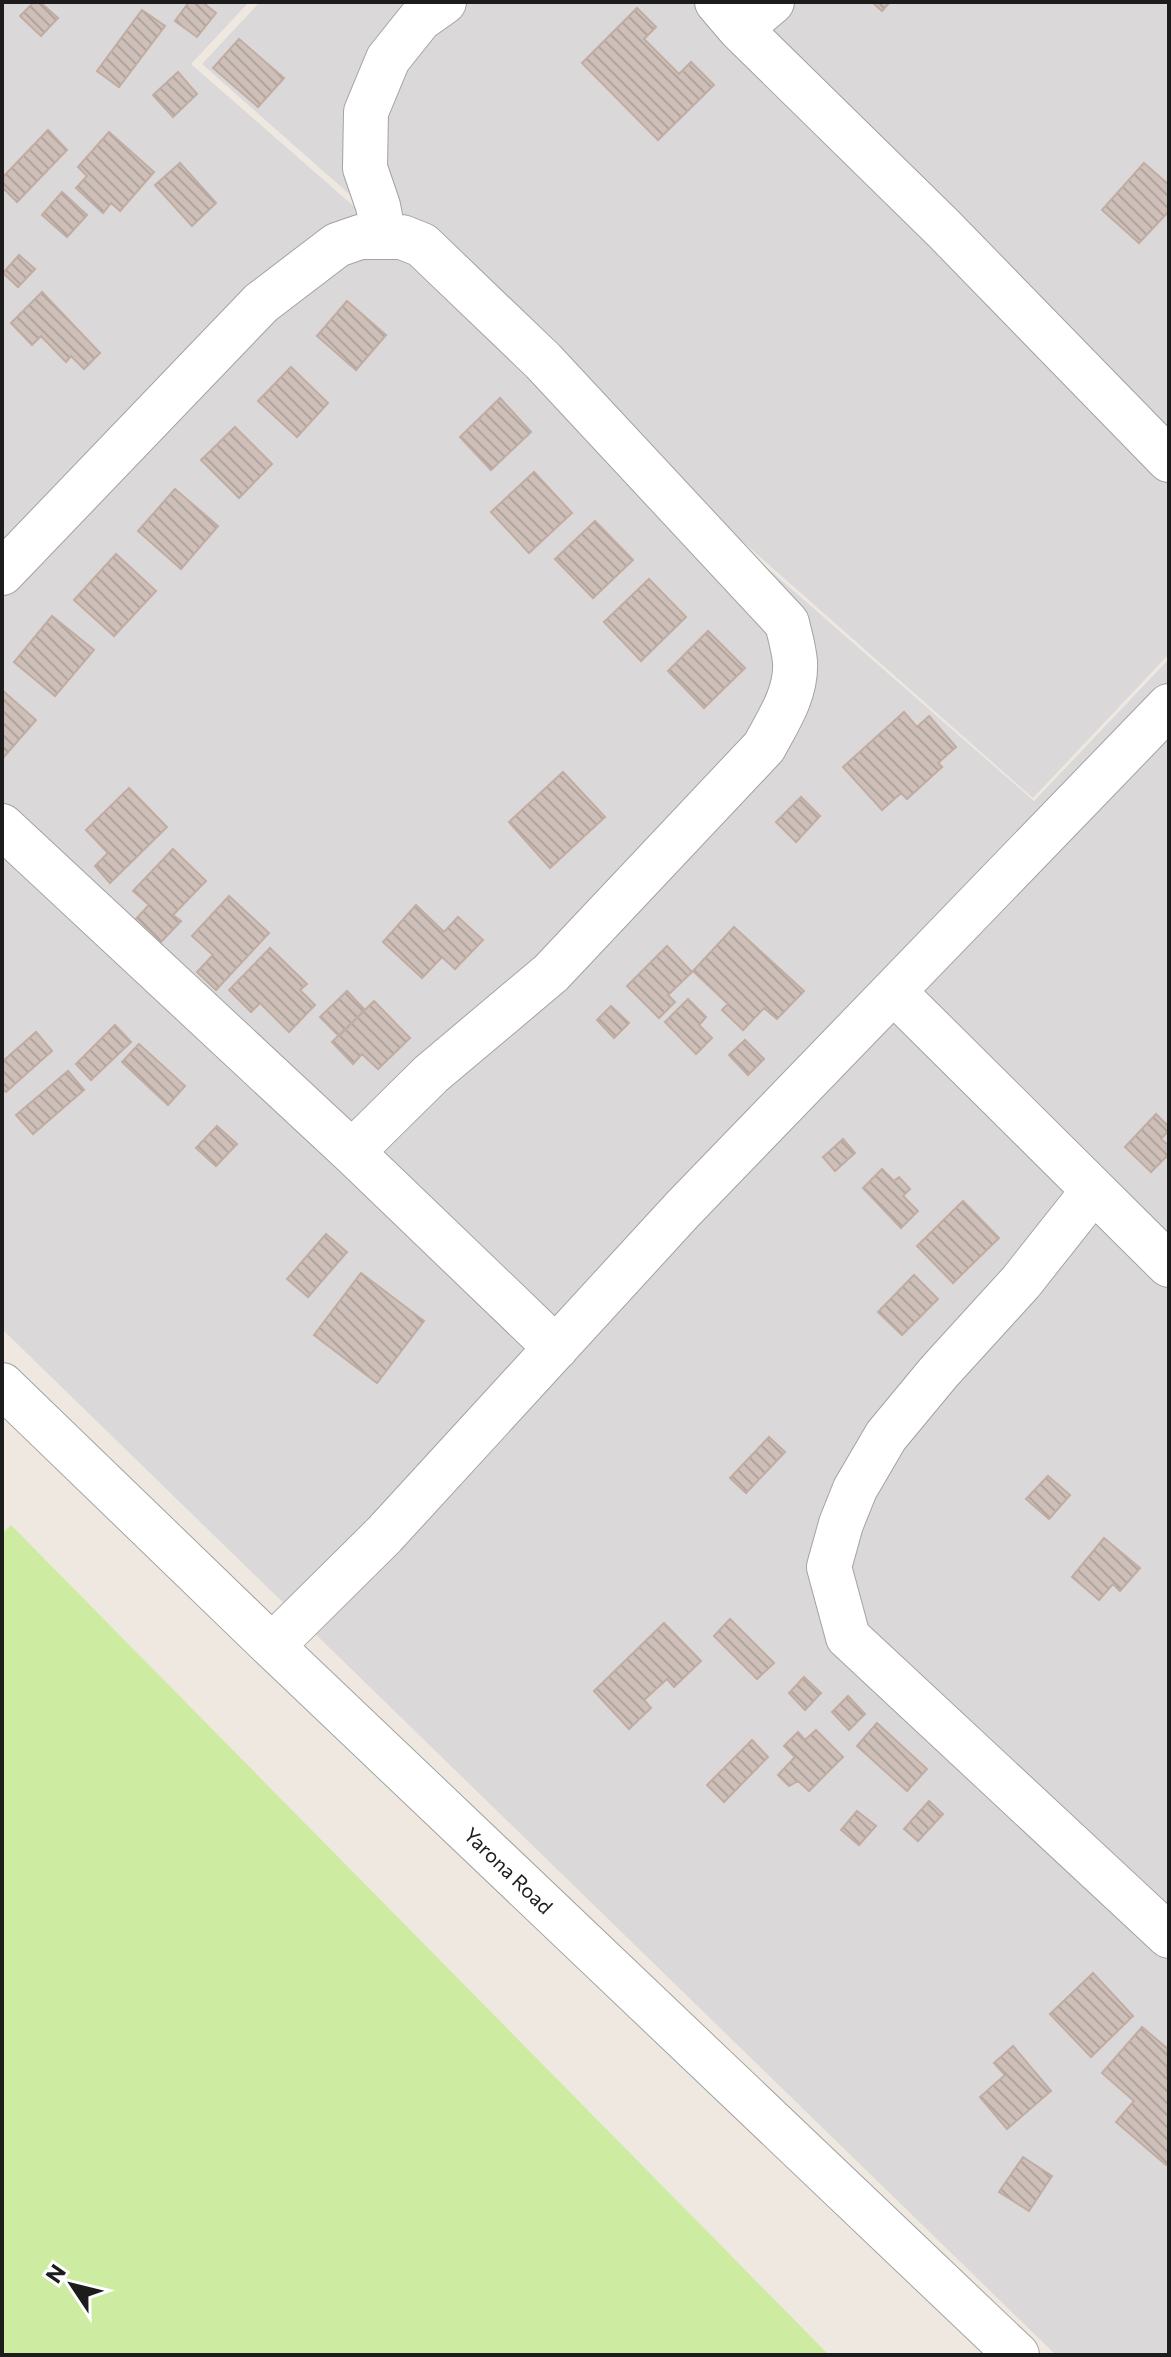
<svg xmlns="http://www.w3.org/2000/svg" width="1171" height="2357" font-family="Commissioner,sans-serif">
<style>
.residential{fill:#dad8d8}
.grass{fill:#cdeca2}
.building{fill:url(#building-back-hatch);stroke:#c0aca2;stroke-width:2}
.lines{fill:none;stroke-linecap:round;stroke-linejoin:round}
.minor-casing{stroke:#a3a3a3;stroke-width:46}
.minor{stroke:#fff;stroke-width:44}
.labels{text-anchor:middle;stroke-width:7;stroke-linejoin:round;paint-order:stroke}
.street-label{font-size:20px;fill:#1c1c1c;stroke:#fff}
</style>
<defs>
<pattern id="building-back-hatch" width="6" height="6" patternUnits="userSpaceOnUse" patternTransform="scale(2)"><rect width="6" height="6" fill="#cec0b9"/><path d="M-1 5l2 2M0 0l6 6M5-1l2 2" fill="none" stroke="#b0a49e"/></pattern>
</defs>
<rect width="100%" height="100%" fill="#eee8e0"/>
<!-- residential -->
<path class="residential" d="M2 2H249L191 64 1034 801 1169 659V2355H1056L2 1329Z
M260 2H1169V654L1033 798 202 64Z"/>
<!-- grass -->
<path class="grass" d="M11 1525 829 2355H2V1534Z"/>
<!-- building -->
<path class="building" d="M34 2H40L58 18 41 36 20 16Z
M189 2H202L216 13 197 37 175 21Z
M872 2H890L882 11Z
M637 8 656 27 644 39 679 74 691 62 714 85 658 140 582 63Z
M142 10 165 26 119 87 97 71Z
M239 39 284 78 258 107 213 68Z
M178 72 197 94 173 117 153 95Z
M48 130 67 150 17 202 2 187V178Z
M109 132 154 172 120 211 111 203 103 213 76 188 87 176 78 167Z
M180 163 216 203 192 226 155 185Z
M1144 163 1169 185V211L1139 243 1102 210Z
M62 192 87 215 67 237 42 215Z
M19 255 35 269 18 287 3 273Z
M42 292 100 353 84 369 71 356 66 362 41 336 32 345 11 323Z
M347 301 386 335 356 370 317 336Z
M291 367 328 403 297 437 258 401Z
M500 398 531 432 491 470 460 437Z
M235 427 272 464 239 498 201 460Z
M534 472 572 513 529 553 491 512Z
M175 489 218 526 181 569 138 531Z
M595 521 633 560 593 598 555 559Z
M116 554 156 591 114 636 74 600Z
M649 579 686 617 641 661 604 622Z
M52 616 94 650 55 696 14 662Z
M708 631 745 668 704 708 668 671Z
M2 690 36 720 2 759Z
M904 712 917 727 929 716 956 747 938 763 942 767 907 799 901 793 882 810 843 767Z
M563 772 605 817 550 868 509 822Z
M129 788 167 827 110 883 95 866 108 853 86 830Z
M801 797 820 816 796 842 776 822Z
M173 849 206 881 173 915 181 921 159 944 134 921 149 905 133 891Z
M229 896 269 933 216 990 197 972 213 955 192 936Z
M416 905 444 932 458 917 483 940 455 969 442 957 422 978 383 942Z
M734 927 804 991 777 1019 764 1008 743 1030 722 1010 728 1004 693 971Z
M667 946 692 972 668 995 675 1002 659 1018 627 986Z
M270 948 307 984 300 990 315 1005 289 1032 260 1003 251 1012 229 990Z
M347 991 365 1010 339 1036 320 1017Z
M688 999 706 1017 699 1025 712 1038 696 1054 665 1022Z
M374 1001 410 1038 378 1069 362 1054 353 1064 332 1042Z
M611 1006 629 1023 614 1038 597 1020Z
M115 1025 131 1042 91 1080 76 1064Z
M36 1032 52 1051 6 1092 2 1088V1062Z
M745 1040 764 1059 748 1075 729 1055Z
M139 1044 185 1086 168 1105 122 1062Z
M68 1071 84 1090 33 1134 16 1115Z
M1156 1114 1169 1127V1130L1161 1139 1169 1146V1154L1151 1172 1125 1147Z
M217 1126 237 1144 216 1166 196 1148Z
M843 1139 855 1153 835 1171 823 1157Z
M882 1169 894 1181 899 1177 910 1189 903 1196 918 1211 901 1228 863 1188Z
M963 1201 999 1238 953 1283 917 1246Z
M326 1234 347 1252 308 1297 287 1279Z
M361 1273 424 1321 377 1383 314 1335Z
M914 1275 938 1299 902 1335 878 1312Z
M769 1437 785 1452 746 1493 730 1478Z
M1048 1476 1070 1495 1049 1519 1026 1499Z
M1104 1538 1140 1568 1120 1591 1113 1584 1099 1600 1072 1577Z
M730 1619 774 1663 757 1679 714 1636Z
M664 1623 701 1661 674 1687 667 1679 644 1700 651 1708 629 1729 594 1691Z
M804 1677 821 1693 805 1710 789 1693Z
M848 1696 865 1714 849 1730 832 1712Z
M877 1723 927 1769 907 1791 857 1746Z
M816 1730 843 1757 809 1791 798 1781 789 1786 778 1775 795 1757 784 1746 798 1732 805 1740Z
M752 1740 768 1757 724 1802 707 1785Z
M929 1801 943 1814 918 1841 904 1829Z
M857 1811 876 1826 859 1845 841 1830Z
M1093 1973 1133 2016 1091 2057 1050 2014Z
M1142 2027 1169 2050 1167 2072 1169 2074V2162L1166 2165 1116 2122 1134 2101 1102 2073Z
M1013 2046 1051 2091 1007 2129 980 2097 1005 2075 994 2063Z
M1023 2157 1052 2176 1029 2211 999 2192Z"/>
<g class="lines">
<defs>
<path id="minor" d="M717 2 740 29 944 229 1169 460
M740 29 772 2
M384 237 378 206 365 168 366 112 388 59 420 19 444 2
M2 573 261 303 337 245 360 237H402L422 245 543 361 787 623C790 636 794 649 795 662 797 693 778 721 764 747L551 973 431 1074 352 1152
M2 826 352 1152 556 1348
M894 992 1169 1265
M1093 1191 1021 1282 939 1372 886 1436 855 1489 841 1524 829 1567 848 1637 1169 1936
M2 1385 272 1646 1017 2355
M272 1646 384 1535 682 1210 1169 706"/>
</defs>
<!-- minor casing -->
<use href="#minor" class="minor-casing"/>
<!-- minor -->
<use href="#minor" class="minor"/>
</g>
<g class="labels">
<!-- street labels -->
<g class="street-label">
<text transform="translate(508 1871) rotate(44)" y="7">Yarona Road</text>
</g>
</g>
<!-- border -->
<rect width="1171" height="2357" fill="none" stroke="#1c1c1c" stroke-width="8"/>
<!-- north arrow -->
<g transform="translate(72 2285) rotate(305)" stroke="#ffffff" stroke-width="6" paint-order="stroke">
<path d="M0-6L14 30L0 20L-14 30Z" fill="#1c1c1c"/>
<text y="-12" font-size="22" font-weight="bold" text-anchor="middle" fill="#1c1c1c">N</text>
</g>
</svg>
